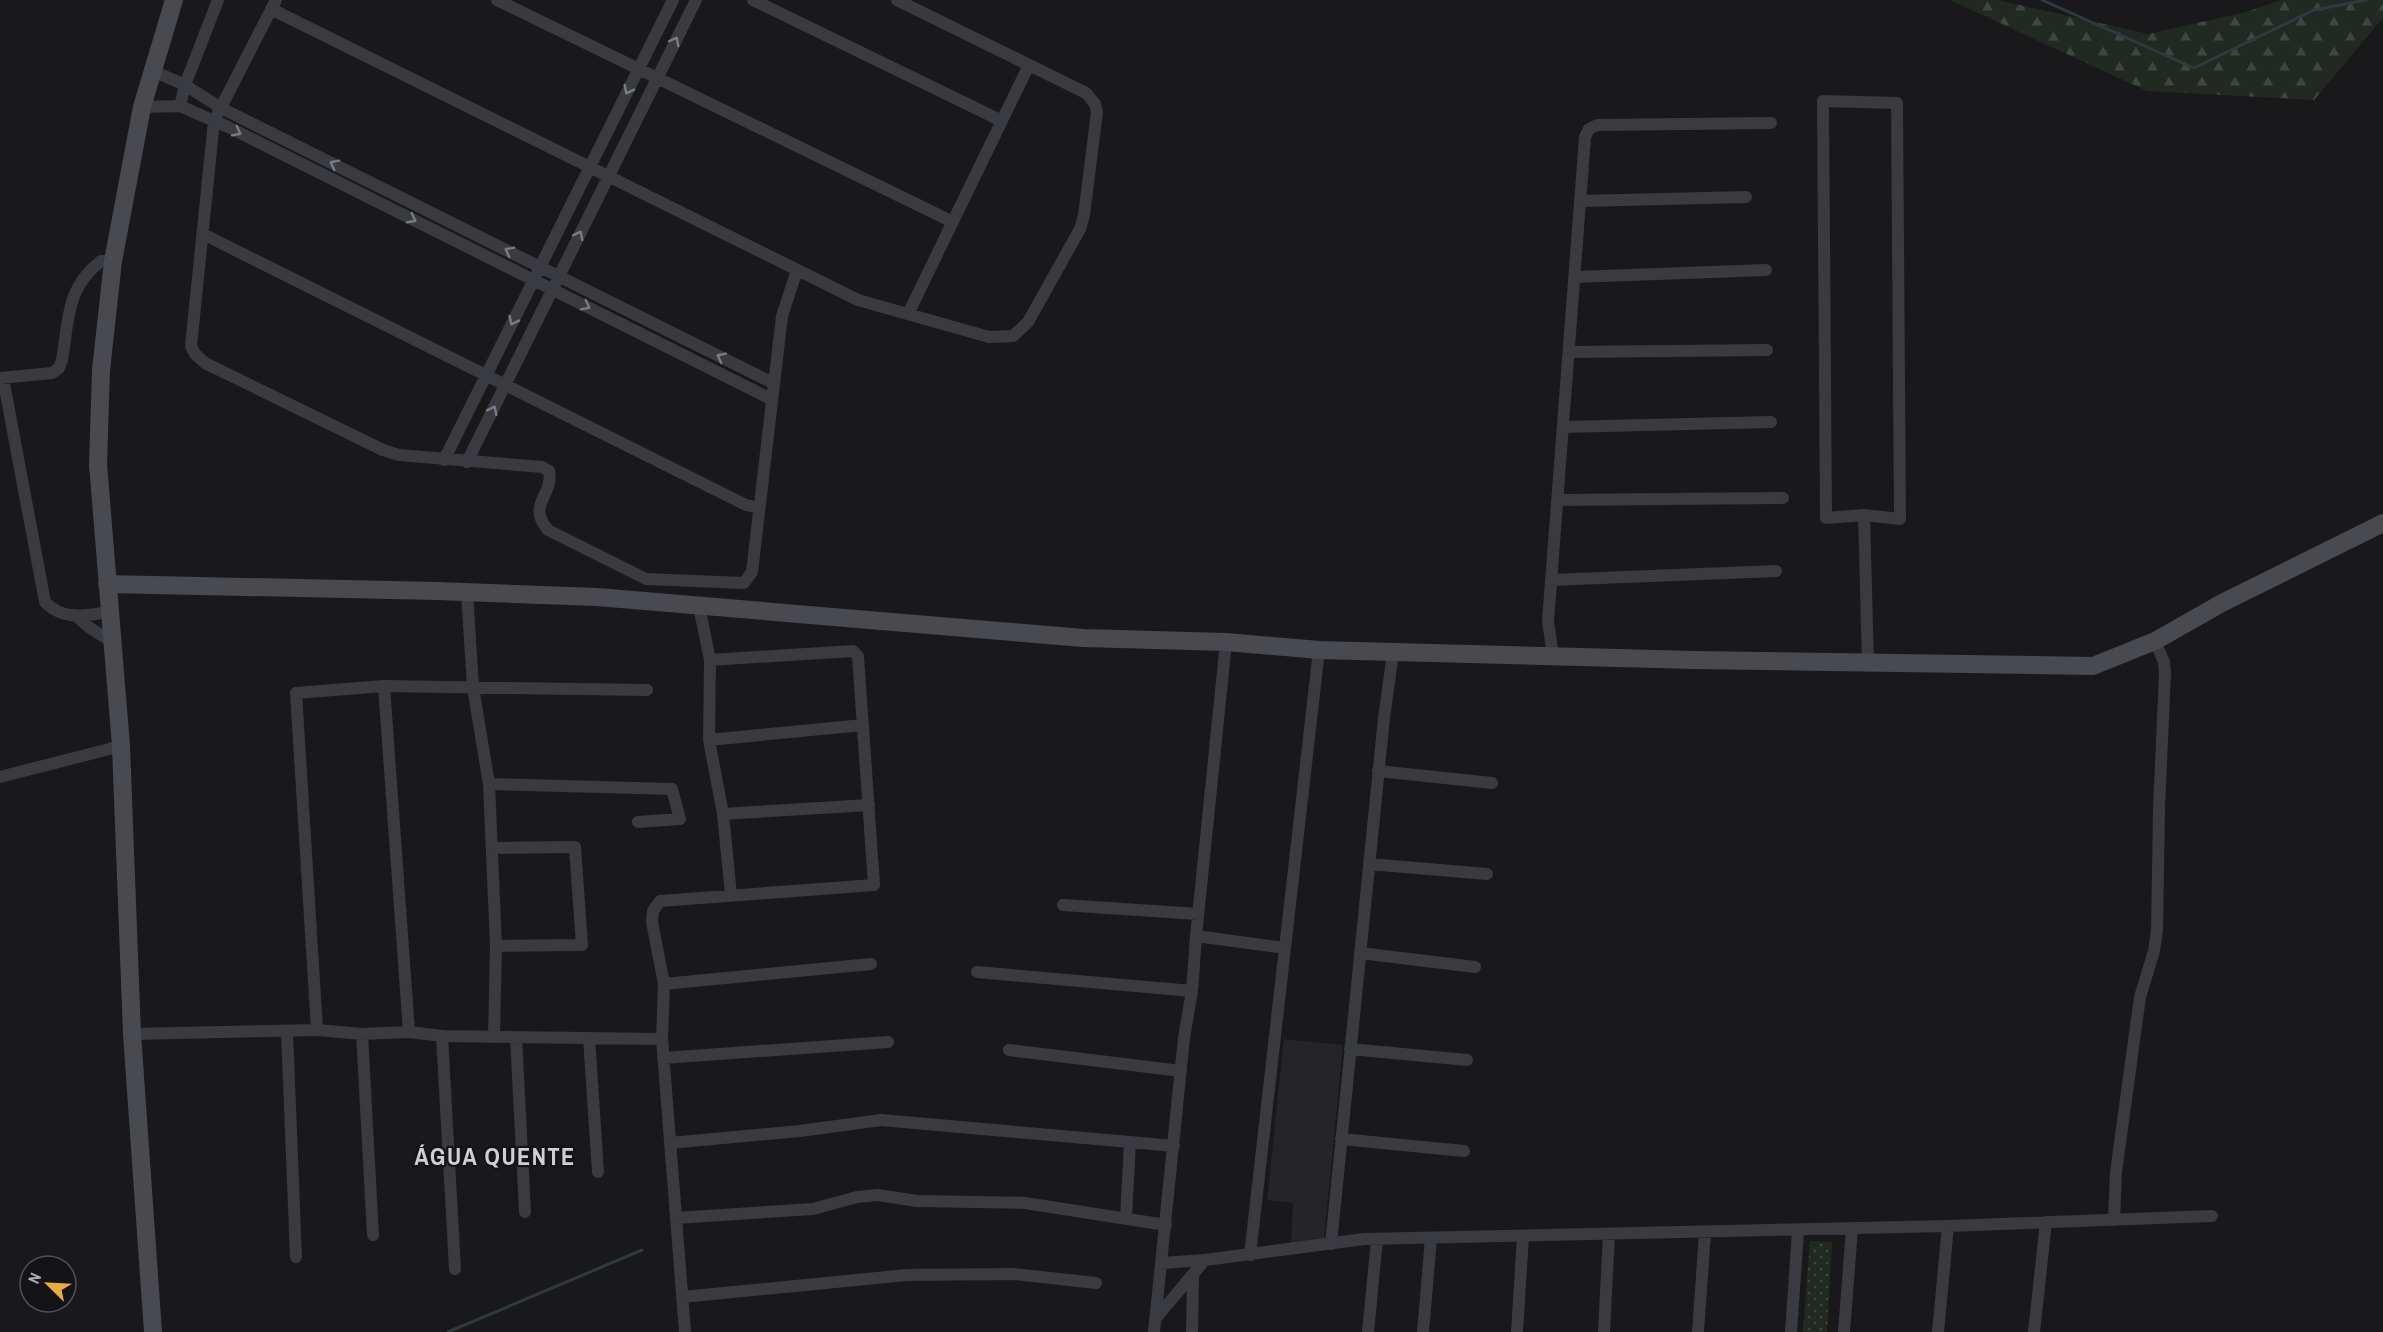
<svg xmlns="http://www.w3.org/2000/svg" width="2383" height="1332" font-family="'Archivo Narrow',sans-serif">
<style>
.built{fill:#252528}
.forest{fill:url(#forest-firs)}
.park{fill:url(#park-dots)}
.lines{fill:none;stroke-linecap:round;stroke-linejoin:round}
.stream{stroke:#30393f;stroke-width:3}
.street{stroke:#3a3b40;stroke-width:12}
.secondary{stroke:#484a50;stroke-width:18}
.oneway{stroke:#797c83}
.labels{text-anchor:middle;stroke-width:4.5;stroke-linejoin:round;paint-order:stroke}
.district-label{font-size:24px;font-weight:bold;letter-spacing:1.5px;fill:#cdd0d6;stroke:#141416}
</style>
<defs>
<pattern id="forest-firs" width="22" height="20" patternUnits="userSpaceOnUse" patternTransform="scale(1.5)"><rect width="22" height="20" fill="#212922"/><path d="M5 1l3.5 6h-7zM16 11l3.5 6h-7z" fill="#3f4640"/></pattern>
<pattern id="park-dots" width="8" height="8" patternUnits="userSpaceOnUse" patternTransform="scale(1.5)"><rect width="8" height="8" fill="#212922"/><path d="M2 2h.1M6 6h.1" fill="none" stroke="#3f4640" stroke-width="1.8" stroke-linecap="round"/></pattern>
</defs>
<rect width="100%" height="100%" fill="#19191b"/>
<!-- built -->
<path class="built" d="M1284 1039 1343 1045 1324 1239 1291 1244 1293 1203 1267 1200Z"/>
<!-- forest -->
<path class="forest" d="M1950 0H1998L2148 34 2246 12 2281 0H2383V18L2314 100 2147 91Z"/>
<!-- park -->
<path class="park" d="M1810 1241 1832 1242 1827 1332H1803Z"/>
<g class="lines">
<!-- stream -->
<path class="stream" d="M2042 0 2194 68 2314 10 2366 0
M448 1332 642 1250"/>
<!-- street -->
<path class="street" d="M276 0 214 121 191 346 195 354 205 363 383 450 399 455 542 467 549 471C554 496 526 504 548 530L646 579 744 583 752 572 782 316 797 270
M497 0 953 222
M753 0 1002 121
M271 9 858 300 989 337 1013 336 1028 322 1080 229 1084 215 1097 112 1095 104 1086 93 897 0
M153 71 185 85 221 108 773 383
M1823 101 1897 103 1900 519 1864 515 1826 518Z
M180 106 185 85 218 0
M142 107 180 106 228 127 771 399
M1581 201 1746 197
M203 234 746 505 759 508
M1575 277 1766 270
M908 314 1029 65
M1569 352 1767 350
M0 378 52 373 59 368 62 360C69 319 66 288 101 261H113
M3 378 45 602C65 622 85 615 110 612
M1563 427 1771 422
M444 460 673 0
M467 462 696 0
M1558 500 1783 498
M1864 515 1868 663
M1551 580 1776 571
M467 592 473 687 489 784 496 946 494 1036
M699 606 710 660 709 740 723 814 731 895
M75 615 90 628 112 642
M1553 656 1548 621 1585 137 1589 129 1597 125 1771 123
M384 686 409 1032
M709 740 863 725
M1378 771 1492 783
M0 777 121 746
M489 784 672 789 680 819 638 822
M723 814 869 805
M492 848 575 847 582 945 496 946
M1369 864 1487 874
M1063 905 1198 914
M1196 936 1285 948
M1360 953 1475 967
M977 972 1192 991
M664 984 871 964
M317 1030 296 693 384 686 647 690
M287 1032 296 1257
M132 1034 317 1030 362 1034 409 1032 442 1036 662 1039
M362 1034 373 1235
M442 1036 455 1269
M516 1037 525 1212
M589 1038 598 1172
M1350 1049 1467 1060
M1009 1050 1181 1071
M663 1058 888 1042
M1341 1139 1464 1151
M1130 1142 1174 1146
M670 1143 800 1131 881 1120 1130 1142 1126 1218
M676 1218 813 1209 857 1197 878 1195 917 1201 1025 1203 1166 1225
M2114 1220 2116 1172 2140 997 2154 951 2157 930 2159 809 2165 673 2164 662 2155 641
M1331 1244 1384 718 1393 653
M1250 1255 1319 650
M1162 1263 1205 1260 1364 1239 1948 1226 2212 1216
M682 1297 907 1275 1014 1274 1096 1283
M1156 1318 1205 1260
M685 1332 662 1039 664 984 652 922 653 911 660 901 874 885 858 656 853 651 710 660
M1154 1332 1184 1038 1192 991 1196 936 1226 642
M1192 1332 1193 1277
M1368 1332 1377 1239
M1423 1332 1431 1238
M1517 1332 1523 1236
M1604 1332 1609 1234
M1698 1332 1705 1233
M1791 1332 1798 1231
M1844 1332 1852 1229
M1938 1332 1948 1226
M2034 1332 2046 1222"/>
<!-- secondary -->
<path class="secondary" d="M107 584 437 591 597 597 1083 638 1226 642 1319 650 1694 660 2093 666 2155 641 2222 603 2383 523
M153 1332 132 1034 121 746 98 464 101 370 113 261 142 107 174 0"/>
</g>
<!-- one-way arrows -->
<defs><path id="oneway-chevron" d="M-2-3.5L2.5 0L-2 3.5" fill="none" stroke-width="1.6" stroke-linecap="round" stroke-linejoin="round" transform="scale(1.5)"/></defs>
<g class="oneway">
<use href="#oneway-chevron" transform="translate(675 41) rotate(-63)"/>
<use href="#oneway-chevron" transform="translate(628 90) rotate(117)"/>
<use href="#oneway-chevron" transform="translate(237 132) rotate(27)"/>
<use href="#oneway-chevron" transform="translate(334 164) rotate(-153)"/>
<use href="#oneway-chevron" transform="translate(412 219) rotate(27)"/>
<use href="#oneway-chevron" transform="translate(579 235) rotate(-63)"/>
<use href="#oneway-chevron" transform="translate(509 251) rotate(-153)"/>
<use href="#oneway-chevron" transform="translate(586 306) rotate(27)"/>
<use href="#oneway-chevron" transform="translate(513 321) rotate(116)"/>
<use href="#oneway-chevron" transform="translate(721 357) rotate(-153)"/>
<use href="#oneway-chevron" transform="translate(493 410) rotate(-63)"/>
</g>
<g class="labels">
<!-- district labels -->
<g class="district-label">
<text x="495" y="1165">ÁGUA QUENTE</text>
</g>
</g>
<!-- north arrow -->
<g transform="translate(48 1284) rotate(294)"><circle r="28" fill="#141416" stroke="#515358" stroke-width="1.5"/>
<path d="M0-4.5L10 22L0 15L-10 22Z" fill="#e9ac43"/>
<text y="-9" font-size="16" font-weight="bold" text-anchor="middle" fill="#acb1ba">N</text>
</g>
</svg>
